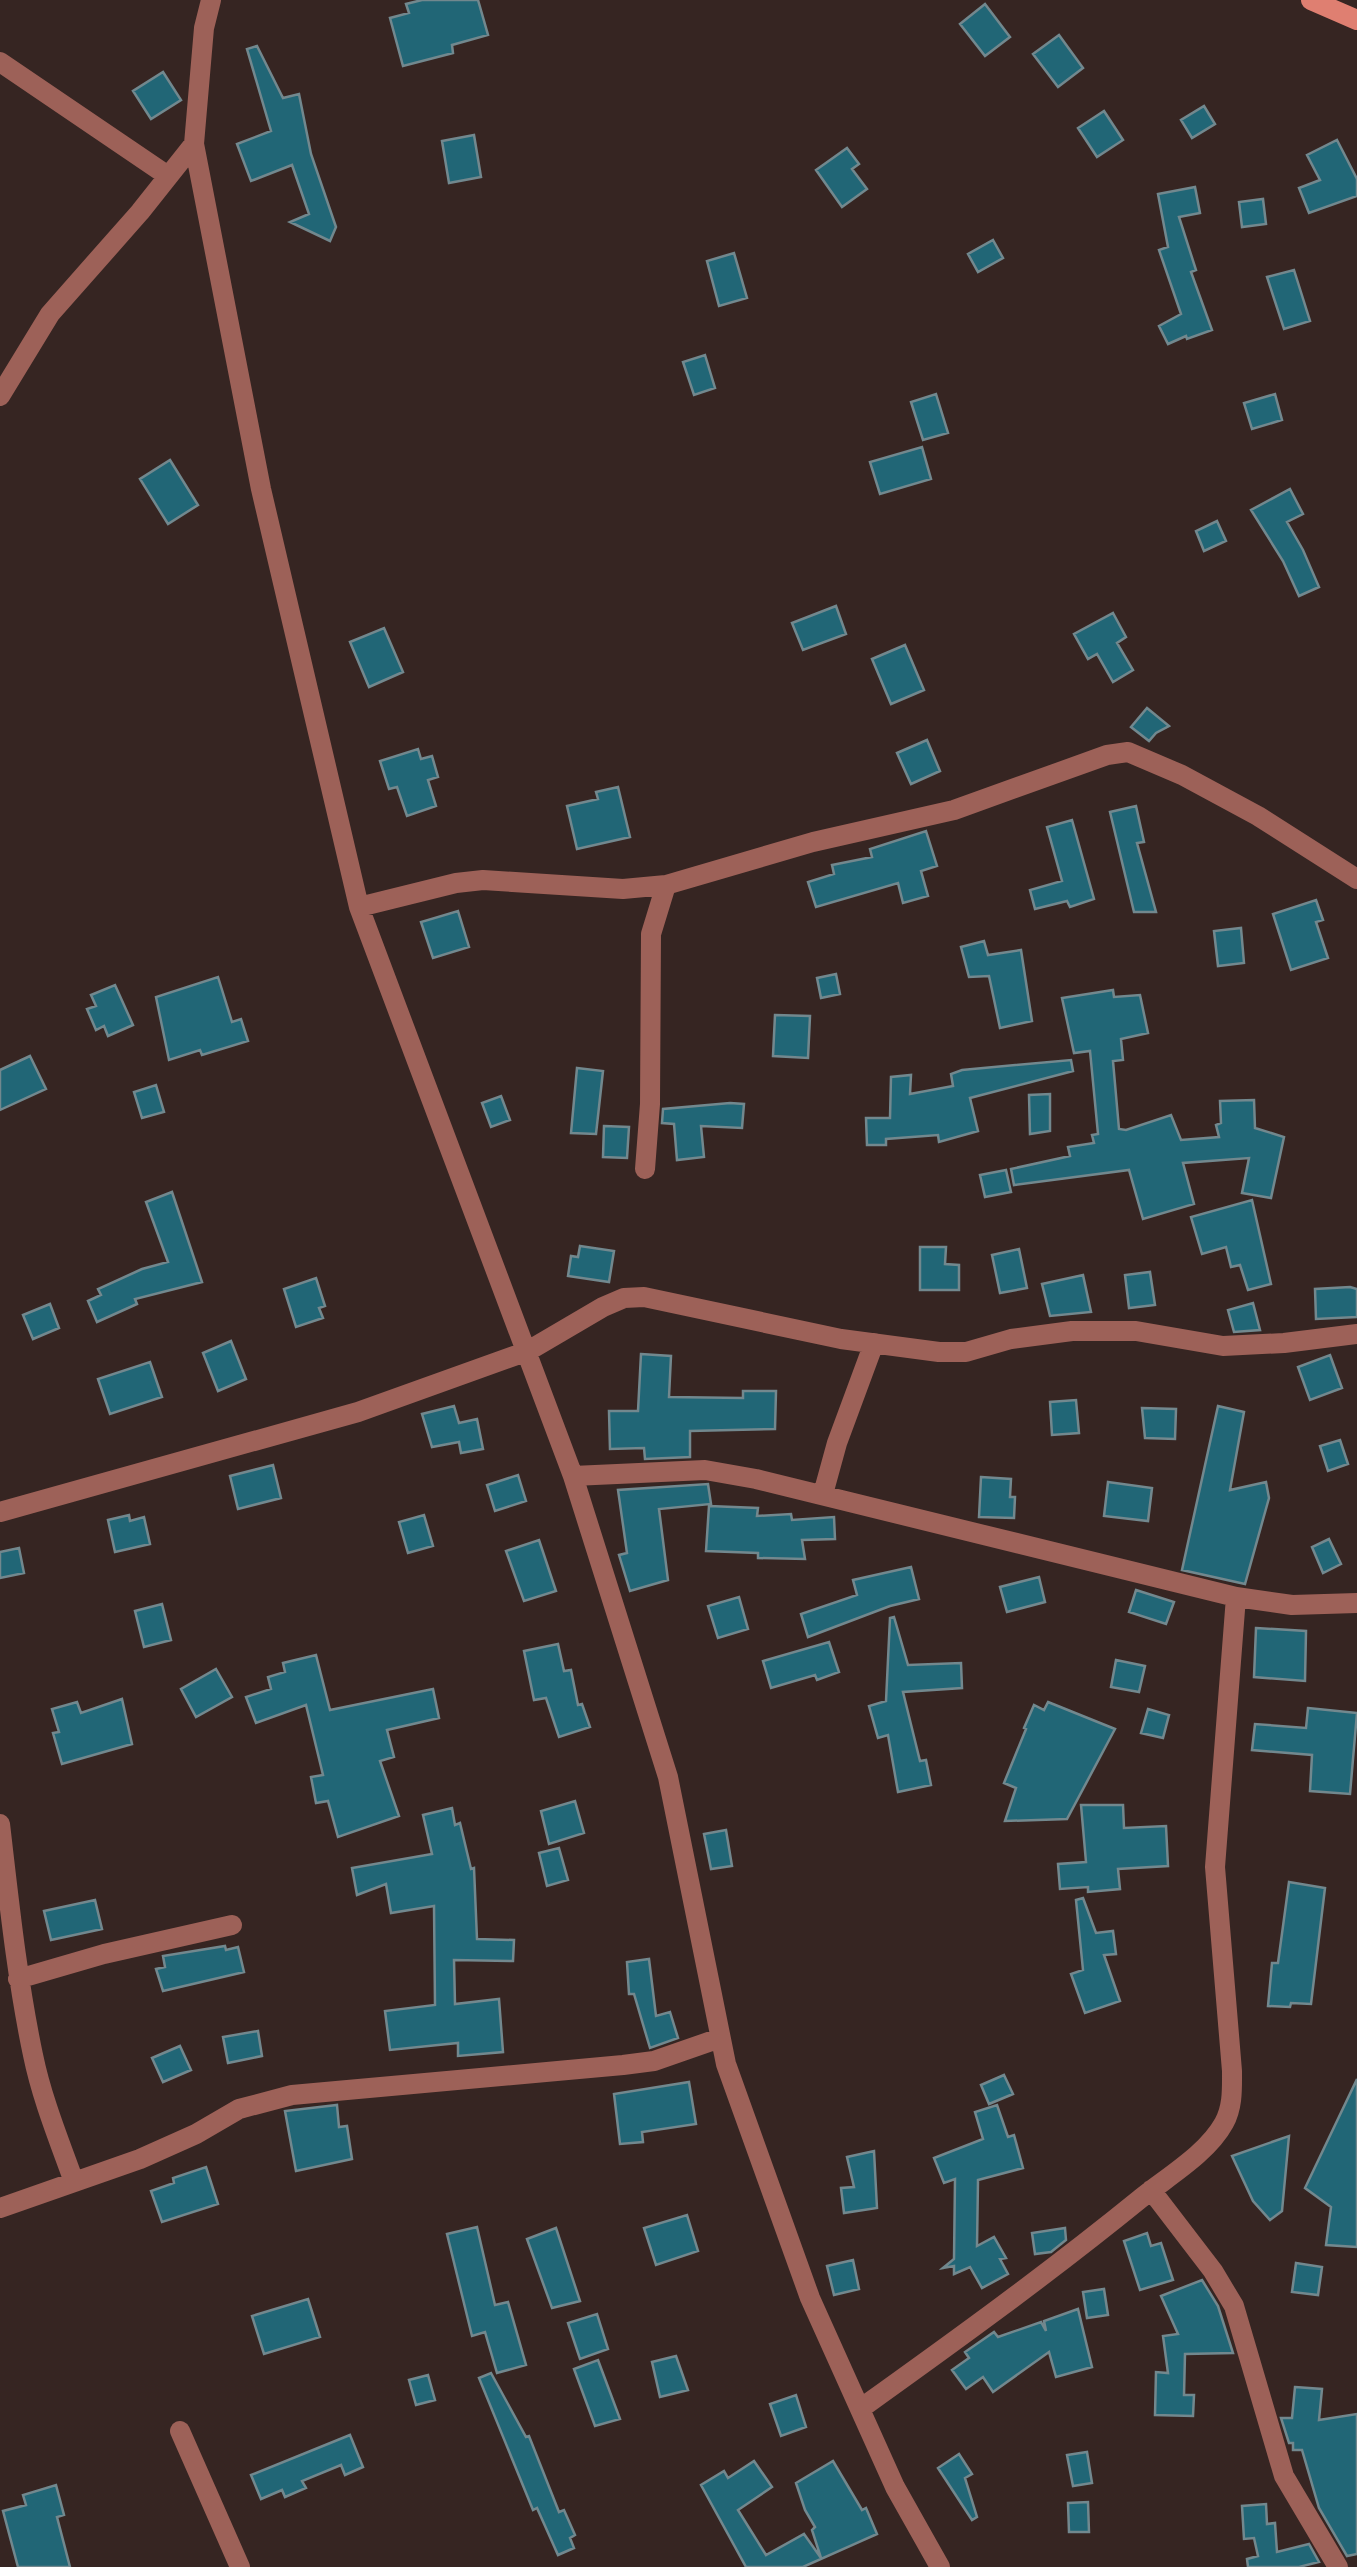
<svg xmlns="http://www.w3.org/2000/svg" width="1357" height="2567" font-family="Poppins,sans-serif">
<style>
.building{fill:#216676;stroke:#72888e;stroke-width:2.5}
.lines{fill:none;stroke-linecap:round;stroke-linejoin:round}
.street{stroke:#9d6158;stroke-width:20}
.secondary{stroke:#df7f71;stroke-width:20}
</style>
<rect width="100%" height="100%" fill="#362522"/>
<!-- building -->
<path class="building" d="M422 0H478L488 35 452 45 453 53 403 66 390 18 409 13 406 4Z
M985 4 1010 37 985 56 960 24Z
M1059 35 1083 68 1058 87 1033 54Z
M257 46 283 98 299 94 311 154 336 227 330 241 290 222 309 214 292 165 251 181 237 144 271 131 247 49Z
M163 72 181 100 151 119 133 91Z
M1204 106 1215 124 1192 138 1181 120Z
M1104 111 1123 140 1097 157 1078 128Z
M474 135 481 177 449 183 442 141Z
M1337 140 1357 179V196L1309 213 1299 188 1320 180 1307 155Z
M847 148 859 164 852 169 867 189 842 207 816 170Z
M1195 187 1200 213 1179 217 1196 270 1191 272 1212 330 1187 339 1186 336 1168 344 1159 326 1181 314 1159 250 1168 247 1158 194Z
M1263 199 1266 224 1242 227 1239 202Z
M993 240 1003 258 978 272 968 254Z
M734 253 747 298 719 306 707 261Z
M1294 270 1310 321 1284 329 1267 277Z
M705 355 715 388 694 395 683 362Z
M936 394 948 433 923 440 911 402Z
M1275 394 1282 420 1252 429 1244 403Z
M922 447 931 479 880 494 870 462Z
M170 460 198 505 168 524 140 479Z
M1290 489 1303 514 1287 522 1303 550 1319 587 1299 596 1283 561 1251 510Z
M1217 521 1226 541 1204 551 1196 531Z
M836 606 846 634 803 650 792 623Z
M1113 613 1126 637 1117 643 1133 670 1113 682 1097 654 1088 659 1074 634Z
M384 628 403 672 369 687 350 642Z
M905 645 924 690 891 704 872 659Z
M1147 708 1169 726 1156 733 1149 741 1131 727Z
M927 740 940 771 911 784 897 753Z
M418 749 421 759 432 756 438 777 428 780 436 806 407 816 397 787 389 789 380 761Z
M618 787 630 837 577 849 567 806 598 799 596 792Z
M1136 806 1144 842 1137 843 1156 912H1134L1110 812Z
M1072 820 1094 899 1070 907 1067 901 1035 909 1030 890 1062 881 1047 827Z
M926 831 937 866 921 871 928 896 903 903 898 883 816 907 808 882 834 874 832 865 872 857 870 849Z
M1316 900 1323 920 1316 922 1328 958 1291 970 1273 914Z
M458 911 469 947 433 958 421 922Z
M1241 928 1244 963 1218 966 1214 931Z
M984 941 988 955 1021 950 1032 1021 1000 1028 989 976 969 977 961 947Z
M836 974 840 994 821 998 817 978Z
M218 977 232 1022 241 1019 248 1041 202 1055 200 1050 169 1060 156 997Z
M115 985 133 1025 108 1036 104 1026 96 1030 87 1009 96 1006 91 995Z
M1113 990 1114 997 1140 995 1148 1033 1121 1039 1123 1060 1113 1061 1119 1129 1126 1130 1171 1115 1181 1140 1219 1137 1216 1125 1221 1123 1220 1101 1254 1100 1255 1128 1284 1137 1271 1198 1242 1193 1249 1158 1183 1163 1194 1204 1143 1219 1129 1170 1014 1185 1011 1169 1070 1156 1068 1147 1094 1143 1092 1135 1098 1134 1090 1051 1074 1053 1062 998Z
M775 1015 810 1016 808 1058 773 1056Z
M30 1056 46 1089 0 1110V1070Z
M1071 1060 1073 1071 970 1098 978 1131 939 1142 938 1135 886 1139V1145H867L866 1118H890L891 1077 911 1075 910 1094 953 1086 951 1074 962 1070Z
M577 1068 603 1071 596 1134 571 1133Z
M156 1085 164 1112 142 1118 134 1092Z
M1050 1094V1131L1030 1134 1029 1095Z
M501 1096 510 1120 491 1127 482 1103Z
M730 1103 744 1104 742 1128 701 1126 704 1157 677 1160 674 1124 662 1123 663 1109Z
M604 1126 629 1127 627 1158 603 1157Z
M1006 1170 1011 1192 985 1197 980 1175Z
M172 1192 202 1282 135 1299 137 1304 97 1322 88 1301 101 1295 98 1289 142 1269 168 1262 146 1202Z
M1252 1200 1271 1284 1248 1290 1240 1265 1231 1267 1226 1247 1202 1254 1191 1217Z
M580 1246 614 1251 609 1282 568 1276 571 1256 578 1257Z
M920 1247H946L945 1264 959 1265V1290H920Z
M1019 1249 1027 1288 1000 1293 992 1255Z
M1150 1272 1155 1305 1129 1308 1125 1275Z
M1083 1275 1091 1312 1050 1316 1042 1284Z
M316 1278 325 1306 319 1308 323 1318 296 1327 284 1289Z
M1350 1287 1357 1289V1317L1316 1319 1315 1289Z
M1253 1303 1260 1330 1234 1332 1228 1310Z
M50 1304 59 1328 33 1339 23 1315Z
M231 1341 246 1379 218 1391 203 1353Z
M641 1354 671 1356 669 1397 743 1398V1391H776L775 1429 690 1431V1457L645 1459 644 1448 610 1449 609 1411H638Z
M1330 1355 1342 1388 1310 1400 1298 1367Z
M150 1362 162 1397 110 1414 98 1379Z
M1076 1400 1079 1433 1052 1435 1050 1402Z
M454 1406 459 1423 477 1419 483 1449 461 1453 459 1442 432 1447 422 1414Z
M1218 1406 1244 1412 1230 1490 1266 1482 1269 1498 1245 1584 1182 1570Z
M1142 1408 1176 1409 1175 1439 1145 1438Z
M1340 1440 1348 1464 1328 1471 1320 1446Z
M273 1465 281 1498 238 1509 230 1476Z
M518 1475 526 1501 495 1511 487 1485Z
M981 1477 1011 1479 1010 1497H1015L1014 1518 979 1517Z
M1108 1482 1152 1488 1148 1521 1104 1516Z
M708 1484 711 1504 659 1509 668 1580 630 1591 619 1555 627 1553 618 1490Z
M709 1506 758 1508 757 1516 791 1514 792 1520 834 1517 835 1539 802 1540 805 1559 758 1558V1553L706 1551Z
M129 1515 130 1521 144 1517 150 1544 115 1552 108 1520Z
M424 1515 433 1546 408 1553 399 1522Z
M1329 1539 1341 1564 1323 1573 1312 1547Z
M539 1540 556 1591 524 1601 506 1551Z
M19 1548 24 1573 0 1578V1552Z
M911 1567 919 1599 890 1606 808 1637 801 1614 857 1595 853 1580Z
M1039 1577 1045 1602 1007 1612 1000 1587Z
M1136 1590 1174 1602 1166 1624 1129 1612Z
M739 1597 748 1629 718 1638 708 1606Z
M162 1604 171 1640 144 1647 135 1611Z
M894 1617 908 1665 961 1663 962 1688 903 1692 920 1761 926 1760 931 1785 898 1792 888 1735 878 1738 869 1706 886 1701 890 1618Z
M1256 1628 1306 1631 1305 1681 1254 1677Z
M829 1642 839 1672 817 1680 815 1675 771 1688 763 1661Z
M558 1644 564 1671 571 1670 578 1705 582 1704 590 1727 559 1737 546 1698 534 1700 524 1651Z
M316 1655 330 1710 433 1689 439 1718 387 1730 394 1757 380 1761 399 1816 338 1837 328 1801 316 1803 311 1777 323 1775 306 1705 256 1723 246 1697 271 1689 268 1677 285 1672 283 1663Z
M1116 1660 1145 1666 1139 1692 1111 1687Z
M216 1669 232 1697 196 1717 181 1689Z
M122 1699 132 1744 62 1764 53 1733 59 1732 52 1709 77 1702 81 1713Z
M1048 1702 1115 1729 1067 1819 1005 1821 1016 1788 1004 1783 1026 1729 1024 1728 1034 1705 1044 1710Z
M1308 1708 1357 1713 1350 1794 1310 1791 1312 1755 1252 1750 1255 1724 1306 1728Z
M1148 1709 1169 1715 1163 1738 1141 1733Z
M575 1801 584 1833 549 1844 541 1811Z
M1081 1805H1123L1124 1828 1166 1826 1168 1866 1118 1869 1120 1889 1088 1892V1887L1060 1889 1058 1864 1086 1862Z
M452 1808 455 1825 460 1823 471 1869 474 1868 477 1939 514 1940 513 1961 454 1960 455 2004 499 1999 503 2052 458 2056V2043L390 2050 385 2011 435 2005 434 1906 391 1913 386 1884 357 1895 352 1868 432 1854 423 1815Z
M726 1830 732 1866 711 1869 704 1834Z
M559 1848 568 1880 547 1886 539 1853Z
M1289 1882 1325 1888 1311 2004 1291 2003 1290 2007 1268 2006 1272 1963H1278Z
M1083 1898 1096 1933 1113 1931 1116 1954 1104 1955 1120 2001 1085 2013 1071 1974 1083 1970 1076 1900Z
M95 1900 102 1929 51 1940 44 1911Z
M225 1946 226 1950 238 1947 244 1972 163 1991 156 1969 165 1967 163 1956Z
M649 1959 656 2016 670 2012 678 2038 650 2048 634 1994H629L627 1962Z
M258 2031 262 2056 228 2063 223 2037Z
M180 2046 191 2070 163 2082 152 2058Z
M1004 2075 1013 2094 989 2104 981 2085Z
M1357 2079V2247L1326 2245 1331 2207 1305 2188Z
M689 2082 696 2124 642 2132 643 2142 620 2144 614 2094Z
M337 2105 339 2127 347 2126 352 2159 296 2171 285 2111Z
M997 2105 1008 2137 1014 2135 1023 2168 978 2180 977 2246 994 2237 1006 2258 1000 2259 1008 2274 982 2288 970 2267 954 2274V2266L943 2268 954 2259 955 2179 944 2183 934 2158 983 2139 975 2112Z
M1289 2136 1282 2211 1270 2220 1253 2201 1232 2156Z
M874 2151 877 2208 844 2213 841 2188 854 2187 847 2157Z
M206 2167 218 2204 162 2222 151 2191 174 2183 173 2178Z
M687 2215 698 2251 656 2265 644 2228Z
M477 2227 495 2305 508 2302 526 2365 497 2373 485 2332 472 2336 447 2234Z
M556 2228 580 2301 552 2308 527 2239Z
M1065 2228 1066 2240 1051 2252 1035 2254 1032 2233Z
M1147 2233 1151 2246 1161 2243 1173 2280 1140 2290 1124 2241Z
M853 2260 859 2289 834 2295 827 2266Z
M1296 2263 1322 2267 1318 2295 1292 2292Z
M1202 2280 1218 2306 1233 2353 1185 2354 1184 2395H1194L1193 2416 1155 2415 1156 2372 1168 2373 1163 2336 1178 2334 1161 2296Z
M1104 2289 1108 2315 1087 2318 1083 2292Z
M308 2299 320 2337 264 2354 252 2316Z
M1078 2309 1092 2367 1056 2377 1049 2352 993 2392 983 2377 966 2389 952 2370 969 2358 965 2352 994 2332 998 2337 1041 2322 1046 2331 1044 2321Z
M597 2314 608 2349 580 2359 568 2323Z
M676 2356 688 2390 660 2397 652 2362Z
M598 2360 620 2419 595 2426 574 2369Z
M491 2373 526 2437 529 2436 559 2512 564 2510 575 2535 570 2538 574 2548 558 2555 537 2508 533 2510 479 2378Z
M428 2375 435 2400 416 2405 409 2380Z
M1295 2387 1322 2389 1319 2420 1357 2414V2554L1347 2556 1319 2508 1302 2450H1293V2443H1289L1281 2418H1292Z
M796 2395 806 2427 781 2436 770 2404Z
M350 2435 363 2467 345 2475 341 2465 302 2481 306 2488 285 2497 282 2490 261 2499 251 2475Z
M1087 2452 1092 2483 1073 2486 1067 2455Z
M959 2454 972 2474 965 2478 977 2517 972 2520 938 2468Z
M754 2461 772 2487 738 2510 766 2555 804 2534 821 2558 812 2530 815 2527 805 2510 796 2483 833 2461 862 2510 866 2508 877 2534 803 2567H746L701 2485 724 2471 728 2478Z
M56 2485 64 2515 57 2517 70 2567H18L3 2511 26 2505 23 2495Z
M1088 2502 1089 2532H1069L1068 2503Z
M1266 2504 1267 2524 1275 2523 1277 2552 1309 2544 1319 2562 1299 2567H1248L1247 2559 1258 2556 1254 2538 1244 2539 1242 2506Z"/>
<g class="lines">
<!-- street -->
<path class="street" d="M211 0 204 28 194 144 261 489 359 907 573 1476 668 1777 726 2064 810 2298 895 2487 940 2567
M0 62 168 176
M0 396 50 314 140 212 194 144
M359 907 456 883 483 880 623 889 666 885 813 842 954 810 1107 755 1128 752 1182 775 1258 816 1357 879
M645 1169 650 1104 651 934 666 885
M573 1476 705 1470 756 1479 1236 1597 1292 1605 1357 1603
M823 1494 837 1443 874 1343
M0 1512 358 1412 528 1351 603 1307 624 1298 644 1297 841 1339 939 1352H966L1011 1339 1072 1331H1136L1223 1346 1284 1343 1357 1334
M0 1824C9 1901 17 1979 33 2055 42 2099 59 2140 74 2182
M18 1979 104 1954 232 1925
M1151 2190 1213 2271 1234 2306 1284 2476 1338 2567
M0 2208 140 2159 196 2134 239 2109 292 2095 623 2065 654 2061 720 2038
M860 2409C955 2341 1049 2273 1140 2199 1167 2177 1207 2154 1224 2123 1233 2107 1232 2088 1232 2071L1215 1867 1236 1597
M180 2431 240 2567"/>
<!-- secondary -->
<path class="secondary" d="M1311 0 1357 20"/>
</g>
</svg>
